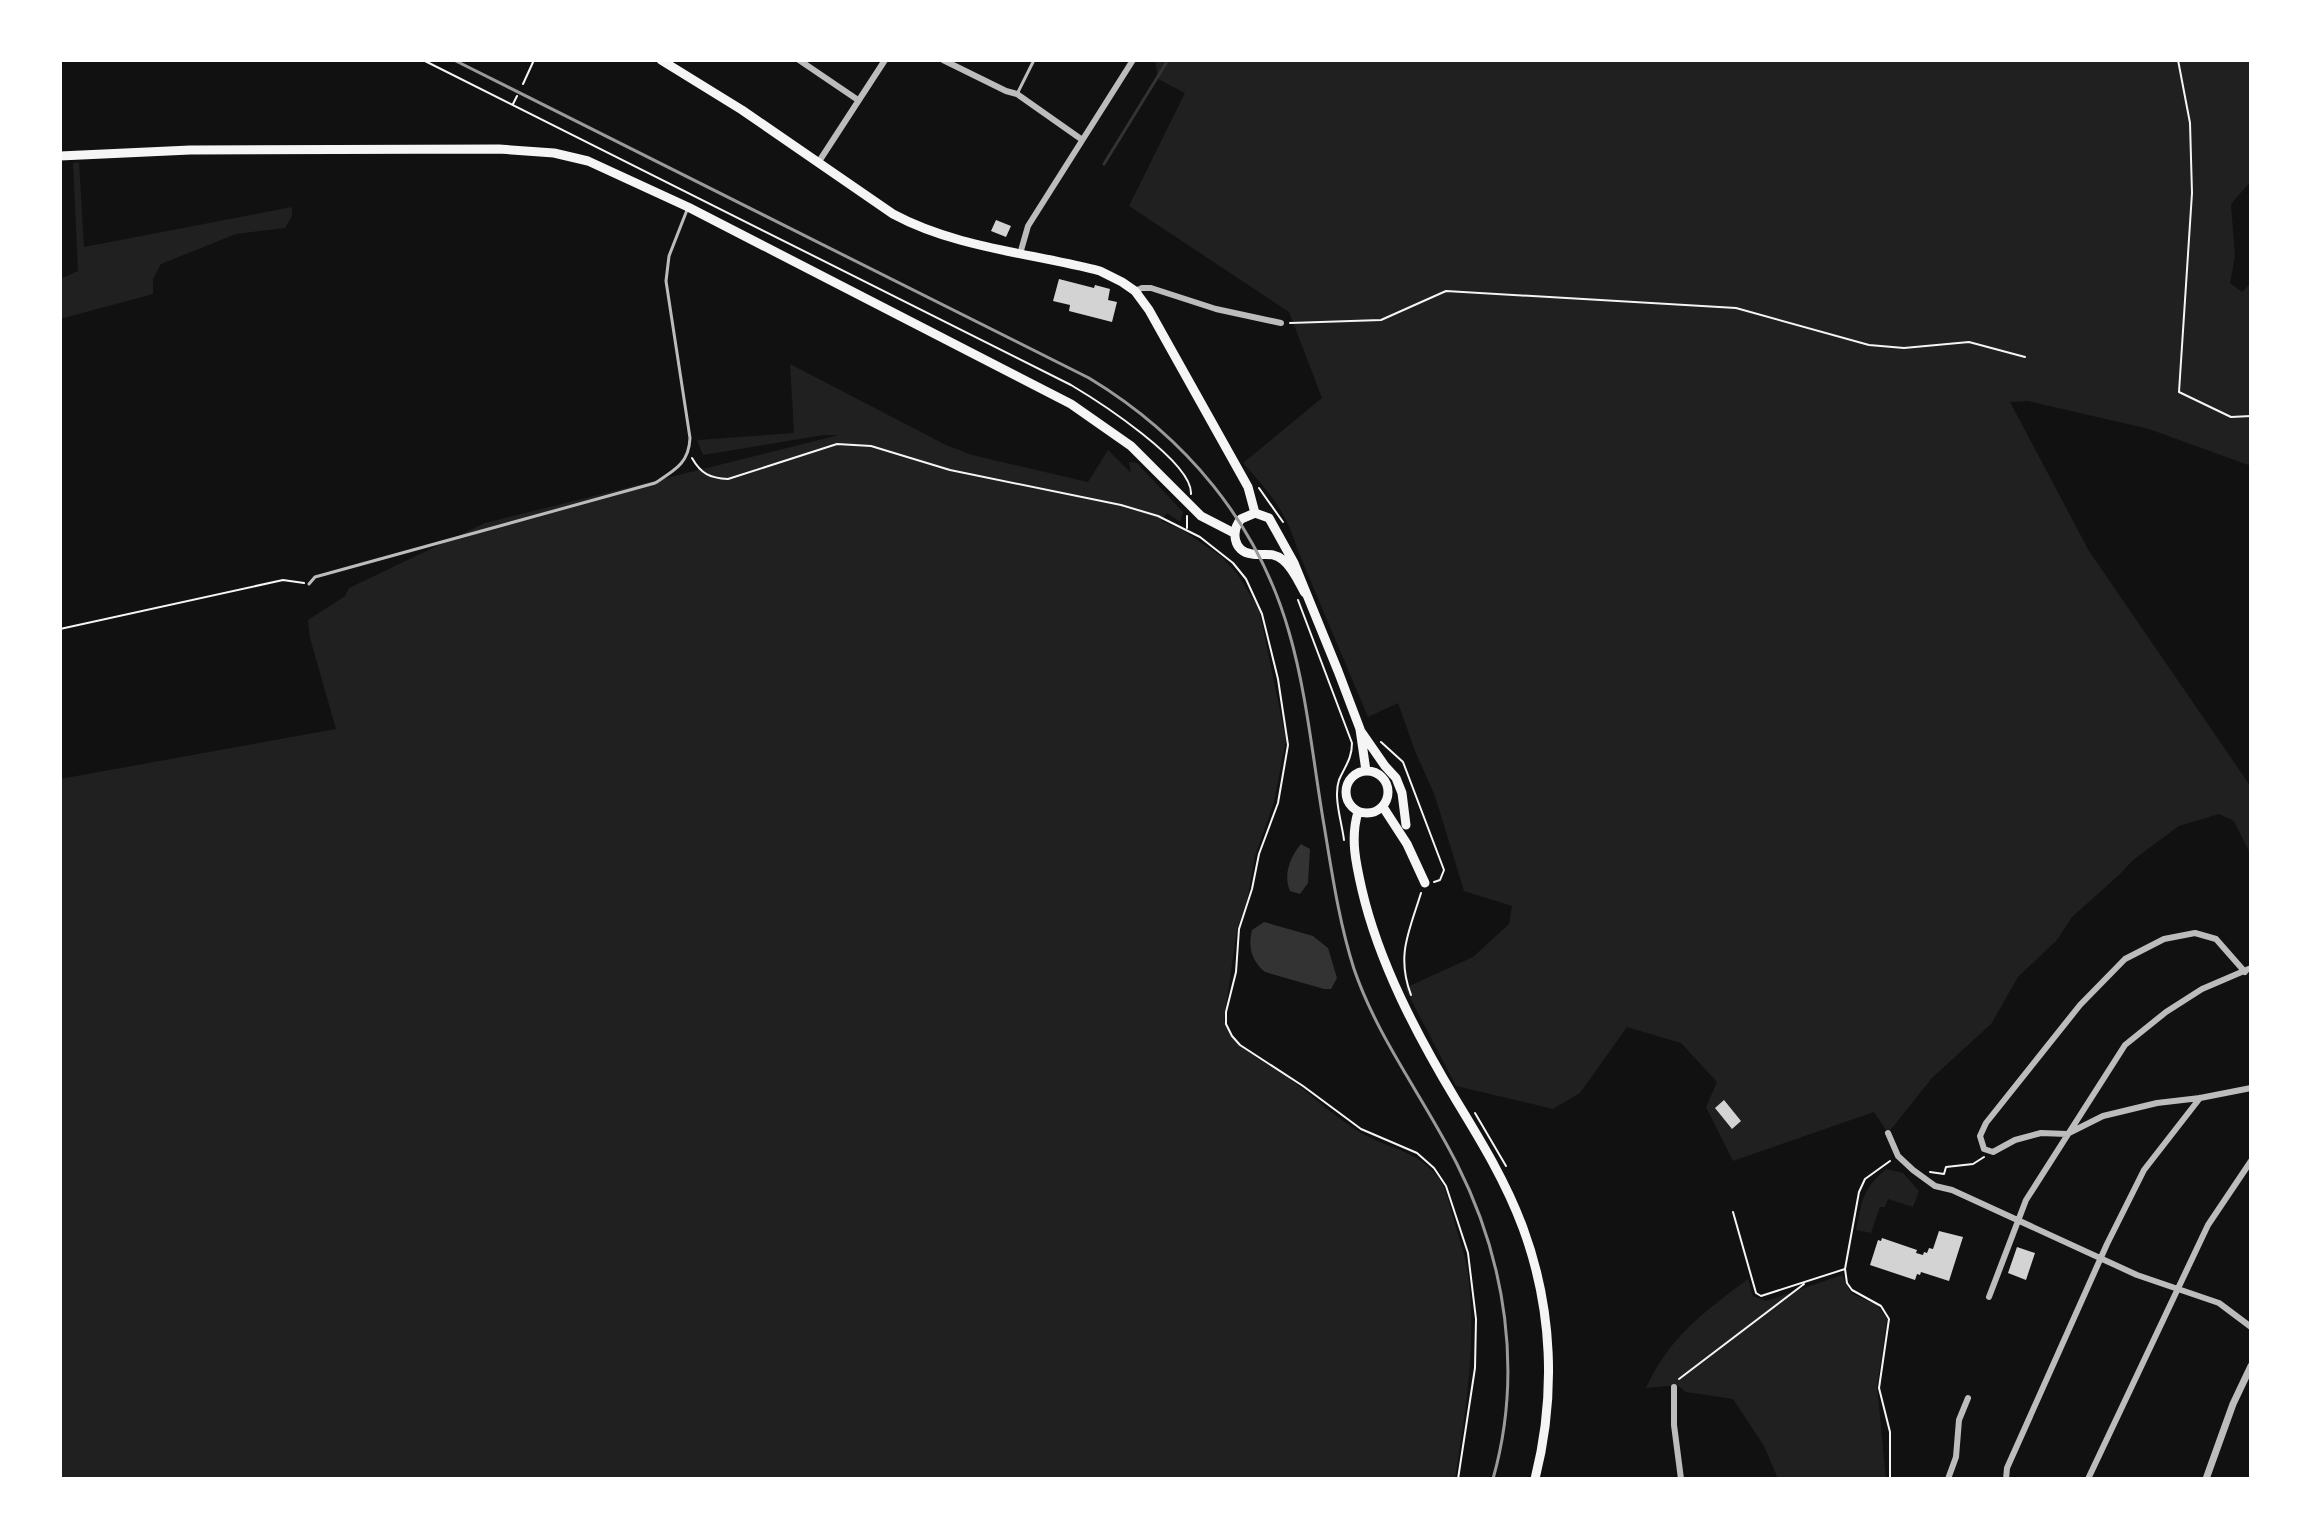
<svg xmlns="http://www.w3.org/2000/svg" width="2311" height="1539" font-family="Quicksand,sans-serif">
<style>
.green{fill:#202020}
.water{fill:#333}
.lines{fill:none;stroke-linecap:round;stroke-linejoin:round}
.stream{stroke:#333;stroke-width:3}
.building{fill:#d3d3d3}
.path{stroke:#f5f5f5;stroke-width:2}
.service{stroke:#bcbcbc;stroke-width:3}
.minor{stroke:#bcbcbc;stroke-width:6}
.tertiary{stroke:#bcbcbc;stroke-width:7}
.primary{stroke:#f5f5f5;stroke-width:9}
.trunk{stroke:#f5f5f5;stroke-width:9}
.rail{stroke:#9a9a9a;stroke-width:3}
</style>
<rect width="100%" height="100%" fill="#111"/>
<!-- green -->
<path class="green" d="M1155 60H2251V181L2231 204 2235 257 2230 283 2242 292 2251 283V466L2149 429 2028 401 2010 402 2089 551 2251 787V855L2234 821 2219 814 2179 826 2133 860 2120 874 2072 917 2057 940 2018 977 1991 1024 1932 1078 1888 1133 1874 1112 1733 1161 1706 1107 1717 1082 1681 1043 1627 1027 1580 1093 1553 1109 1456 1086 1405 988 1473 957 1509 924 1512 906 1464 891 1435 796 1415 751 1398 703 1368 717 1298 551C1286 511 1270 493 1243 463L1322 398 1289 312 1129 206 1185 93 1158 79Z
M79 162 84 247 292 207V216L285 228 236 234 161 264 153 279V294L60 319V279L78 271 73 163Z
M790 364 946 445 972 455 1088 482 1108 450 1131 473 1129 462 1137 463 1183 512 1180 522 1167 513 1161 521 1181 529 1222 557 1238 575 1259 609 1286 740 1274 802 1255 856 1248 896 1237 930 1224 1020C1234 1050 1266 1061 1290 1079 1314 1097 1337 1119 1363 1134 1388 1148 1417 1151 1436 1175 1447 1187 1449 1205 1454 1220 1458 1236 1464 1251 1467 1267 1478 1338 1466 1409 1455 1479H60V779L336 729 310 638 308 620 345 596 349 588 485 523 839 435H824L703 455 697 440 794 433Z
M1886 1169 1903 1173 1919 1191 1913 1207 1888 1199 1885 1207H1880L1871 1233 1856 1230C1862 1199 1863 1189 1886 1169Z
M1842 1275 1851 1293 1877 1305 1887 1319 1877 1386 1886 1479H1778L1764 1446 1733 1399 1686 1392 1677 1385 1646 1388C1670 1336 1704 1312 1748 1279L1753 1296 1766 1301Z"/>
<!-- water -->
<path class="water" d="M1301 844 1310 849 1308 883 1300 894 1290 891C1283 875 1290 857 1301 844Z
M1264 922 1313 936 1328 948 1337 978 1331 989H1324L1265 972C1251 960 1248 947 1252 930Z"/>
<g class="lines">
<!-- stream -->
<path class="stream" d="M1104 164 1168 60"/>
</g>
<!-- building -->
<path class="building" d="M996 220 1011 226 1006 237 991 231Z
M1059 279 1094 288 1095 285 1110 289 1108 300 1117 302 1112 322 1069 311 1070 305 1053 301Z
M1724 1100 1741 1121 1732 1129 1715 1108Z
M1939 1231 1963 1237 1949 1281 1921 1272 1920 1275 1917 1274 1915 1280 1870 1265 1878 1240 1881 1241 1882 1238 1917 1250 1916 1253 1923 1255 1924 1252 1927 1253 1929 1248 1933 1249Z
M2017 1247 2035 1253 2026 1280 2008 1273Z"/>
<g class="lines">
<!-- path -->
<path class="path" d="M423 60 1071 385C1098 401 1193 462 1191 494
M2178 60 2190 123 2192 193 2179 392 2231 417 2251 416
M523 84 534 60
M513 104 517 96
M1290 323 1381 320 1446 291 1736 308 1869 345 1904 348 1969 342 2025 357
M692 458C701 474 710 478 728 479L837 444 871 446 950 470 1121 505 1158 516 1200 537 1233 563 1246 579 1262 614 1278 679 1288 745 1278 803 1259 854 1252 889 1239 929 1236 972 1226 1012V1024L1232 1036 1240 1045 1303 1086 1361 1129 1417 1153 1434 1168 1446 1186 1468 1253 1476 1319 1475 1368 1458 1479
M1259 488 1283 522
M1187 528V516
M1298 600 1352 743C1352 759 1345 766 1339 780 1333 797 1342 823 1344 840
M60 629 283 580 304 583
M1381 742 1403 762 1444 870 1440 880 1434 882
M1411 995C1396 955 1409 932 1421 893
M1475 1113 1506 1166
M1890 1161 1865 1179 1859 1192 1845 1269 1847 1283 1852 1290 1881 1306 1889 1319 1879 1388 1890 1432V1479
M1930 1172 1944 1174 1946 1167 1973 1164 1984 1157
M1733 1212 1756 1293 1761 1296 1845 1269
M1679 1379 1804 1284"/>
<!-- service -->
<path class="service" d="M1017 94 1034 60
M309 584 315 577 655 483C675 470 689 463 690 438L666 281 669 256 687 210"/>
<!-- minor -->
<path class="minor" d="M799 60 858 100
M943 60 1006 91 1017 94 1081 139
M818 163 885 60
M1020 254 1028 226 1133 60
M1135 291 1142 288H1151L1216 309 1281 323
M2245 972 2216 939 2195 933 2164 939 2125 959 2080 1005 1986 1123 1980 1136 1984 1149 1993 1152 2015 1140 2041 1133 2067 1134 2103 1116 2157 1103 2200 1098 2251 1088
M1888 1133 1898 1156 1913 1170 1935 1186 1952 1190 2137 1275 2219 1303 2251 1327
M1989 1297 2026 1200 2125 1045 2166 1012 2202 989 2251 968
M1674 1387V1425L1681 1479
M1948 1479 1956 1457 1959 1420 1968 1398
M2006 1479 2007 1468 2107 1244 2144 1170 2200 1098
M2088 1479 2208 1225 2251 1161"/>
<!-- tertiary -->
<path class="tertiary" d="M2206 1479 2233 1404 2251 1366"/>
<!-- primary -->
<path class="primary" d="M661 60 742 110 893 214C956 248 1031 253 1100 271L1122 282 1135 291 1149 310 1248 487 1255 513
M60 156 190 150 499 149 554 153 588 161 688 207 1071 404 1131 446 1201 516 1234 533
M1305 593C1299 583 1293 568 1283 560 1272 551 1264 556 1252 554 1233 552 1231 531 1241 519L1255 513 1269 518 1294 563 1338 671 1360 729 1366 771
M1360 730 1385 766 1396 778 1402 793 1406 825
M1346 792a21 21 0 1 1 42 0a21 21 0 1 1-42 0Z
M1358 812C1350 838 1356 864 1362 890 1379 963 1417 1035 1456 1100 1481 1141 1506 1182 1523 1228 1553 1309 1556 1396 1535 1479"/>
<!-- trunk -->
<path class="trunk" d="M1383 807 1407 844 1425 883"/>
<!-- rail -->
<path class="rail" d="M454 60 1089 378C1185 436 1258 523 1289 632 1307 694 1313 761 1324 825 1332 873 1339 922 1354 969 1378 1039 1424 1098 1457 1164 1506 1261 1523 1373 1493 1479"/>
</g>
<!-- border -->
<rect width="2311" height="1539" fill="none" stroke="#ffffff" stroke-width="124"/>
</svg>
